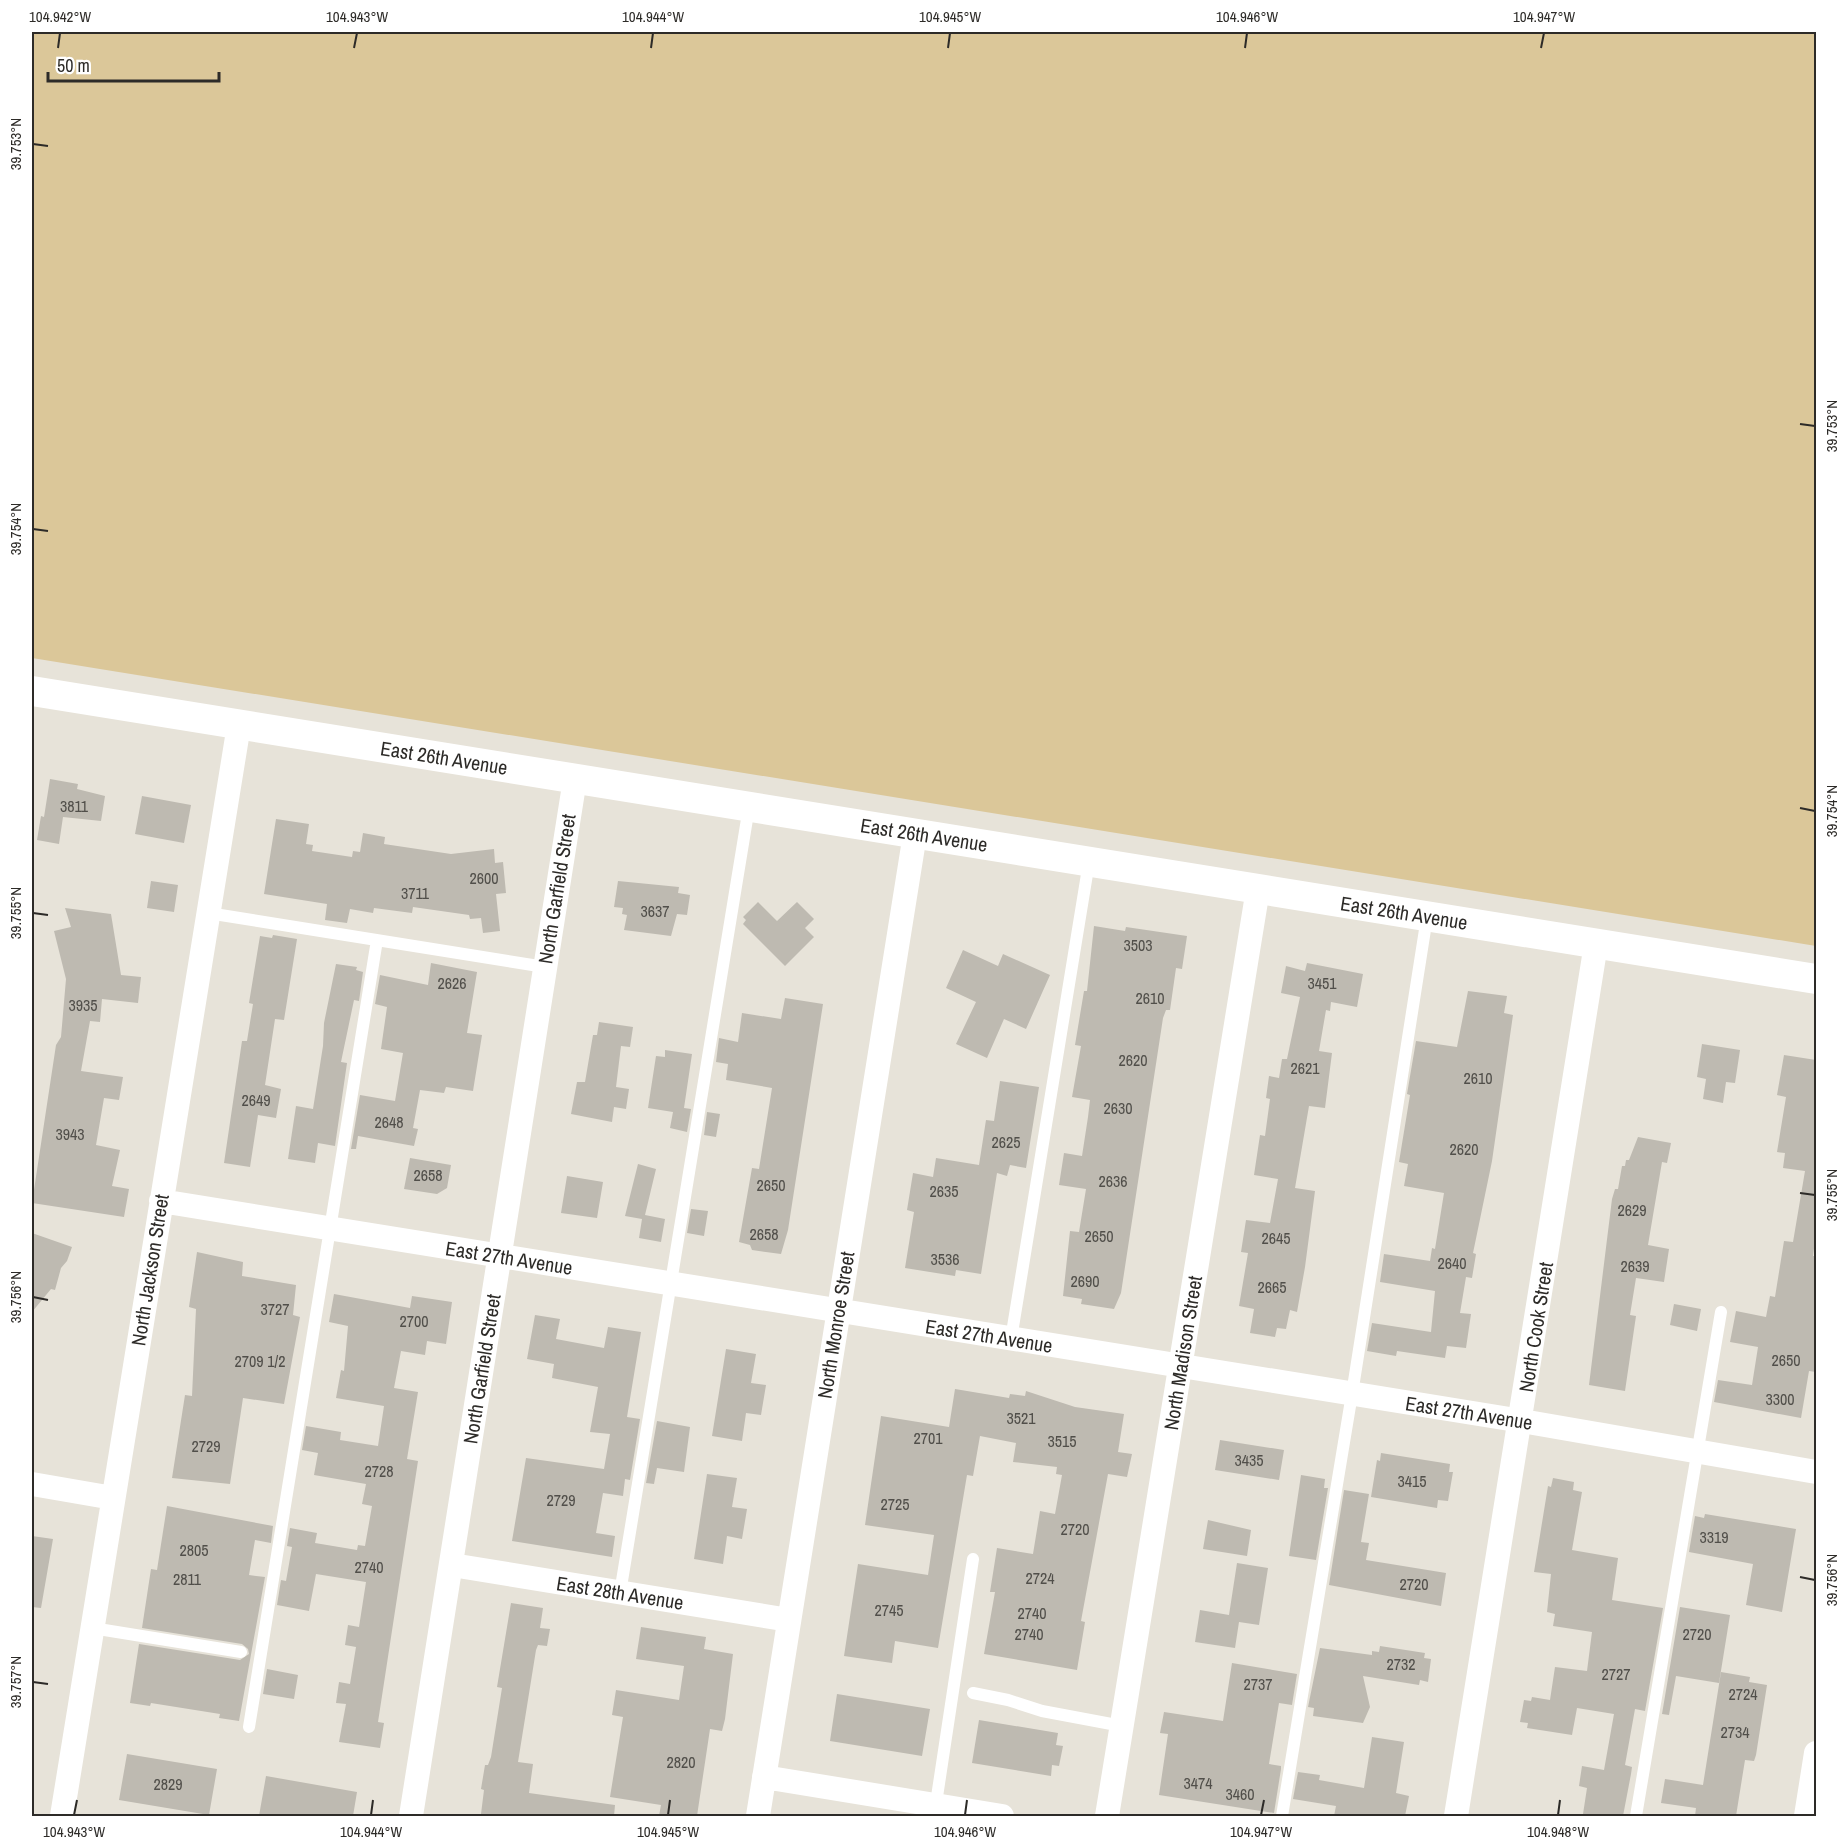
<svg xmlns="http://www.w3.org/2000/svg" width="1848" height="1848" font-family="'Archivo Narrow',sans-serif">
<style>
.green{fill:#dbc799}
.building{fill:#bebab1}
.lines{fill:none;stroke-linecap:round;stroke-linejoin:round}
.service{stroke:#fff;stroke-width:12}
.minor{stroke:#fff;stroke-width:24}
.tertiary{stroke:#fff;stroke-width:30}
.ticks{fill:none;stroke:#2d2b28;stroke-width:2}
.labels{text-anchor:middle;stroke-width:4.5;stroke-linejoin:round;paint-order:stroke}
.number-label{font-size:16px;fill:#514f4a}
.street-label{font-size:20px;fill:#2d2b28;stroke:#fff}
.neatline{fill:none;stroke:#2d2b28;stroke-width:2}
.ticks-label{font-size:15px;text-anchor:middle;fill:#2d2b28}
</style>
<rect width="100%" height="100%" fill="#e7e3d9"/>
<!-- green -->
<path class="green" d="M32 32H1816V946L32 658Z"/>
<!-- building -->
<path class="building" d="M50 779 78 784 77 789 105 796 101 821 63 817 59 844 37 840 41 816 44 817Z
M142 796 191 805 184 843 135 834Z
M276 819 309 824 306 844 313 845 312 851 352 857 353 851 360 852 363 833 385 837 384 844 451 854 494 849 495 863 503 862 506 893 496 894 500 931 483 933 481 918 470 919 469 915 413 907 412 913 374 908 373 913 350 909 347 923 325 920 327 904 264 894Z
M151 881 178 885 174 912 147 908Z
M618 881 679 887 678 893 690 895 687 915 677 914 671 936 624 930 627 915 622 914 623 908 614 907Z
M758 902 777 921 797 902 814 919 805 928 814 937 785 966 743 924 746 920 743 917Z
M65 908 111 914 121 975 141 977 138 1003 102 999 100 1022 90 1021 81 1071 123 1077 119 1100 104 1098 96 1145 120 1150 112 1186 129 1189 124 1217 32 1203 56 1045 61 1037 66 979 54 931 71 927Z
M1094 926 1125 931 1126 927 1187 936 1182 969 1176 968 1170 1010H1166L1163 1018 1121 1293 1114 1309 1081 1304 1082 1299 1063 1296 1070 1231 1079 1232 1086 1189 1059 1185 1064 1153 1082 1156 1088 1117 1090 1100 1072 1097 1081 1046 1075 1045 1084 991H1087Z
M273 935 297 939 284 1020 275 1019 265 1085 281 1089 276 1118 258 1115 250 1167 224 1163 242 1041H247L253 1004 249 1003 260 936 272 938Z
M963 950 998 966 1003 954 1050 975 1026 1029 1004 1019 987 1058 956 1044 976 1002 946 988Z
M431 963 477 972 467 1033 482 1035 473 1091 446 1087 444 1093 420 1090 413 1128 418 1129 414 1146 358 1136 356 1149H351L360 1095 395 1101 403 1053 381 1049 387 1007 375 1004 380 975 428 985Z
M1307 963 1363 974 1357 1007 1331 1002 1330 1011 1326 1010 1319 1051 1332 1053 1325 1108 1309 1106 1295 1188 1315 1191 1305 1267 1297 1312 1290 1310 1286 1329 1277 1328 1275 1337 1250 1333 1254 1309 1239 1306 1248 1253 1241 1252 1246 1220 1270 1223 1278 1179 1254 1175 1260 1135 1265 1136 1270 1099 1266 1098 1269 1076 1279 1078 1282 1059H1287L1300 997 1281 993 1286 966 1305 971Z
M336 964 357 967 356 970 363 972 359 1001 354 1000 341 1062 347 1063 335 1146 318 1143 315 1163 288 1159 296 1106 313 1109 323 1046 324 1023Z
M1468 991 1507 996 1504 1013 1513 1015 1492 1161 1473 1253 1476 1254 1472 1278 1466 1277 1460 1313 1471 1314 1466 1348 1447 1346 1445 1358 1397 1351 1396 1356 1367 1351 1372 1323 1431 1332 1435 1291 1380 1282 1384 1254 1430 1261 1432 1248 1435 1249 1444 1193 1404 1186 1408 1164 1399 1162 1410 1095 1407 1094 1416 1041 1457 1047Z
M785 998 823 1004 788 1230 781 1254 752 1250 750 1245 739 1242 752 1168 759 1169 772 1088 726 1080 728 1064 716 1062 719 1038 738 1042 742 1013 781 1019Z
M599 1022 633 1027 630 1047 621 1046 616 1087 629 1089 626 1109 614 1107 612 1122 571 1114 577 1082H585L593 1035H597Z
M1702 1044 1740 1050 1735 1083 1726 1082 1723 1103 1703 1099 1706 1079 1697 1077Z
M665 1050 692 1054 684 1108 691 1109 687 1132 670 1128 673 1112 648 1108 656 1056 665 1057Z
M1784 1055 1816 1060V1233L1813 1256H1816V1372L1809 1371 1801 1418 1714 1402 1718 1380 1752 1385 1758 1347 1730 1342 1736 1311 1766 1317 1770 1296 1775 1297 1784 1241 1793 1242 1805 1171 1783 1168 1785 1153 1777 1152 1786 1097 1777 1095Z
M1000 1081 1039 1087 1026 1168 1010 1165 1007 1176 997 1173 981 1274 956 1270 955 1276 905 1268 914 1212 907 1210 913 1173 933 1177 936 1158 979 1165 986 1120 994 1121Z
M707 1112 720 1114 716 1137 704 1135Z
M1638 1137 1671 1143 1667 1163 1662 1162 1648 1245 1669 1249 1664 1282 1636 1278 1630 1315 1636 1316 1625 1391 1589 1385 1612 1199 1615 1189H1618L1622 1166H1625L1626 1160H1629Z
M410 1158 451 1165 447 1188 437 1194 404 1189Z
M638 1164 656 1169 645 1215 665 1219 661 1242 639 1238 642 1219 625 1216Z
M567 1176 603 1182 597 1218 561 1213Z
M691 1209 708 1211 704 1236 687 1233Z
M32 1233 72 1247 67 1261 61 1268 55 1290 51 1289 32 1312Z
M197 1252 243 1262 242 1276 296 1285 293 1315 300 1317 284 1404 243 1398 230 1484 172 1478 185 1395 192 1396 196 1309 189 1307Z
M334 1294 410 1308 412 1296 452 1302 446 1344 427 1341 425 1355 401 1351 394 1388 418 1392 407 1459 418 1461 378 1722 384 1723 380 1748 339 1742 346 1704 336 1703 339 1682 350 1684 356 1647 345 1645 348 1625 359 1627 366 1582 316 1574 309 1611 277 1605 281 1580 286 1581 292 1547 287 1546 290 1528 317 1533 315 1543 357 1550 358 1545 365 1546 372 1506 362 1504 366 1484 314 1475 318 1453 302 1450 306 1426 341 1432 340 1440 378 1446 384 1406 336 1398 341 1370 344 1371 348 1326 329 1322Z
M1674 1304 1701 1309 1697 1331 1670 1325Z
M535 1315 560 1319 556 1339 604 1348 608 1327 641 1332 627 1417 640 1419 630 1480 625 1479 623 1496 603 1493 596 1533 615 1536 612 1557 512 1541 526 1458 604 1469 610 1434 590 1432 598 1387 552 1378 554 1364 527 1359Z
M726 1349 756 1354 751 1383 766 1385 761 1415 746 1413 742 1441 712 1436Z
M955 1389 1009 1398 1010 1394 1025 1396 1026 1391 1075 1407 1124 1414 1118 1452 1132 1454 1127 1477 1108 1474 1081 1621 1085 1622 1077 1670 984 1654 995 1592H990L997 1548 1033 1554 1040 1511 1055 1514 1062 1475 1056 1474 1057 1467 1013 1462 1016 1443 980 1436 973 1476 967 1475 938 1648 895 1641 892 1663 844 1656 858 1564 928 1575 934 1535 865 1525 881 1416 949 1427Z
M657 1421 690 1427 684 1472 657 1468 654 1484 646 1483Z
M1220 1440 1284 1450 1279 1480 1215 1470Z
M1381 1453 1450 1464 1449 1472H1453L1448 1501 1438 1500 1437 1508 1371 1497 1377 1460 1380 1461Z
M707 1474 737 1478 732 1507 747 1509 742 1539 727 1536 723 1564 694 1559Z
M1301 1475 1325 1479 1324 1488H1328L1316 1560 1289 1556Z
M1553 1478 1574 1482 1573 1490 1582 1492 1572 1550 1618 1558 1612 1600 1663 1608 1645 1711 1635 1709 1625 1765 1632 1767 1631 1774 1623 1816 1583 1814 1587 1788 1579 1786 1582 1766 1604 1770 1614 1714 1577 1708 1572 1735 1527 1728 1528 1723 1520 1722 1524 1700 1531 1701 1532 1697 1550 1700 1555 1667 1587 1671 1592 1632 1553 1626 1555 1614 1547 1612 1551 1574 1534 1572 1548 1486 1551 1487Z
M1344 1490 1369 1494 1361 1542 1369 1543 1366 1560 1446 1573 1441 1606 1329 1585Z
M167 1506 273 1526 271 1543 255 1540 249 1575 265 1577 239 1721 219 1718 220 1714 151 1703 150 1706 130 1703 139 1644 240 1660 249 1654 248 1649 242 1644 142 1628 151 1569 157 1570Z
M1705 1514 1796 1529 1782 1612 1746 1605 1753 1564 1689 1552 1695 1516 1704 1518Z
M1208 1520 1251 1530 1247 1556 1203 1549Z
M32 1536 53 1539 41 1608 32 1607Z
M1237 1563 1268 1568 1259 1625 1239 1622 1235 1648 1195 1642 1200 1610 1229 1615Z
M511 1603 543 1608 540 1628 550 1629 547 1646 538 1645 536 1650 518 1762 533 1764 529 1793 615 1805 614 1816H498L481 1814 484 1790 481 1789 485 1765H488L491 1757 502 1688 497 1687Z
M1680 1607 1730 1615 1719 1683 1676 1676 1669 1715 1662 1714Z
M641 1627 706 1637 704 1649 733 1654 725 1719 722 1731 710 1729 697 1816H659L661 1805 610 1797 623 1717 612 1715 616 1690 679 1700 684 1666 636 1659Z
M1380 1646 1425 1653 1424 1658 1431 1659 1428 1682 1420 1680 1419 1685 1363 1676 1370 1707 1363 1723 1313 1716 1314 1708 1308 1707 1320 1648 1372 1655V1651L1379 1652Z
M1232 1663 1297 1674 1292 1705 1279 1703 1269 1764 1281 1766V1769L1274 1813 1159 1795 1168 1734 1160 1733 1164 1712 1223 1721Z
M267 1669 298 1675 294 1699 263 1694Z
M1721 1672 1750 1677 1749 1682 1767 1685 1756 1755 1754 1761 1745 1760 1736 1816H1695L1696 1808 1661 1803 1665 1779 1703 1785Z
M837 1694 930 1709 922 1756 830 1741Z
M979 1720 1058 1733 1056 1745 1063 1746 1059 1766 1052 1765 1051 1776 972 1763Z
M1372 1737 1404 1742 1396 1793 1409 1796 1405 1816H1334L1336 1806 1293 1799 1298 1772 1320 1775 1319 1780 1364 1788Z
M127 1754 217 1769 209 1815 119 1800Z
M266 1776 357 1792 353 1816H259Z"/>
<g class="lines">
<!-- service -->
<path class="service" d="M208 913 545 967
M1011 1339 1089 862
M620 1593 749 807
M92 1628 241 1652
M973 1693 1008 1700 1042 1711 1122 1726
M249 1727 377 940
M935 1810 973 1559
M1282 1816 1352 1394 1427 917
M1636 1816 1721 1312"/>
<!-- minor -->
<path class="minor" d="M161 1201 1522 1421 1816 1472
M32 1484 113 1498
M452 1565 789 1620
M764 1777 1002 1816
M62 1816 239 725
M411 1816 575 779
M758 1816 915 834
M1107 1816 1258 889
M1456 1816 1596 944
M1806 1816 1816 1753"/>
<!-- tertiary -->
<path class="tertiary" d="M32 691 1816 979"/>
</g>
<!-- ticks -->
<path class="ticks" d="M58 48 60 33M354 48 357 33M651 48 653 33M948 48 950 33M1245 48 1247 33M1541 48 1544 33M33 144 48 146M1800 424 1815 426M33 529 48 531M1800 808 1815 811M33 913 48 915M1800 1193 1815 1195M33 1297 48 1300M1800 1577 1815 1580M33 1682 48 1684M74 1815 77 1800M371 1815 373 1800M668 1815 670 1800M965 1815 967 1800M1261 1815 1264 1800M1558 1815 1560 1800"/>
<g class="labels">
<!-- number labels -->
<g class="number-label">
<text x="74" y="812">3811</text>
<text x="484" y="884">2600</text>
<text x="415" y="899">3711</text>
<text x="655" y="917">3637</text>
<text x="1138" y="951">3503</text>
<text x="452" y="989">2626</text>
<text x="1322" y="989">3451</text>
<text x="1150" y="1004">2610</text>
<text x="83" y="1011">3935</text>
<text x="1133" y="1066">2620</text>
<text x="1305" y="1074">2621</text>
<text x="1478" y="1084">2610</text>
<text x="256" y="1106">2649</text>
<text x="1118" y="1114">2630</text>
<text x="389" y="1128">2648</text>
<text x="70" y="1140">3943</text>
<text x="1006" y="1148">2625</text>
<text x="1464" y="1155">2620</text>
<text x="428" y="1181">2658</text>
<text x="1113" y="1187">2636</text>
<text x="771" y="1191">2650</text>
<text x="944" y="1197">2635</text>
<text x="1632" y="1216">2629</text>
<text x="764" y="1240">2658</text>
<text x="1099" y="1242">2650</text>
<text x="1276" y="1244">2645</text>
<text x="945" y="1265">3536</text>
<text x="1452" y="1269">2640</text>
<text x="1635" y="1272">2639</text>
<text x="1085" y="1287">2690</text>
<text x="1272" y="1293">2665</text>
<text x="275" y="1315">3727</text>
<text x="414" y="1327">2700</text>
<text x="1786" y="1366">2650</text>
<text x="260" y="1367">2709 1/2</text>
<text x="1780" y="1405">3300</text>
<text x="1021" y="1424">3521</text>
<text x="928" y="1444">2701</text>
<text x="1062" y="1447">3515</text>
<text x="206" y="1452">2729</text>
<text x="1249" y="1466">3435</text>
<text x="379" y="1477">2728</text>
<text x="1412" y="1487">3415</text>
<text x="561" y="1506">2729</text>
<text x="895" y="1510">2725</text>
<text x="1075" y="1535">2720</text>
<text x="1714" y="1543">3319</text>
<text x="194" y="1556">2805</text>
<text x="369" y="1573">2740</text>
<text x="1040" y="1584">2724</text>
<text x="187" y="1585">2811</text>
<text x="1414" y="1590">2720</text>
<text x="889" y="1616">2745</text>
<text x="1032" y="1619">2740</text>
<text x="1029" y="1640">2740</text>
<text x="1697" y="1640">2720</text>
<text x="1401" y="1670">2732</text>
<text x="1616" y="1680">2727</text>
<text x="1258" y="1690">2737</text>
<text x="1743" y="1700">2724</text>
<text x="1735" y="1738">2734</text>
<text x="681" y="1768">2820</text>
<text x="1198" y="1789">3474</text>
<text x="168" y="1790">2829</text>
<text x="1240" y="1800">3460</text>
</g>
<!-- street labels -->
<g class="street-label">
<text transform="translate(444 758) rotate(9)" y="7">East 26th Avenue</text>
<text transform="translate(924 835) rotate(9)" y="7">East 26th Avenue</text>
<text transform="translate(557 889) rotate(-81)" y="7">North Garfield Street</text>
<text transform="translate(1404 913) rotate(9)" y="7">East 26th Avenue</text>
<text transform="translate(509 1258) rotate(9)" y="7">East 27th Avenue</text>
<text transform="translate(150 1270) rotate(-81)" y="7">North Jackson Street</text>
<text transform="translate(836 1325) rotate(-81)" y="7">North Monroe Street</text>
<text transform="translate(1536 1327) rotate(-81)" y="7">North Cook Street</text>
<text transform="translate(989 1336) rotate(9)" y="7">East 27th Avenue</text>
<text transform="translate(1183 1353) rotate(-81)" y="7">North Madison Street</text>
<text transform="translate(482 1369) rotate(-81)" y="7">North Garfield Street</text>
<text transform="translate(1469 1413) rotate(9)" y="7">East 27th Avenue</text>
<text transform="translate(620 1593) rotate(9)" y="7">East 28th Avenue</text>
</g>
</g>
<!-- border -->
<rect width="1848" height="1848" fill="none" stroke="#ffffff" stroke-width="66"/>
<!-- scale -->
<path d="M48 72v9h171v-9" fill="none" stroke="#2d2b28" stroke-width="3"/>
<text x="57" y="72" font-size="18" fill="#2d2b28" stroke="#ffffff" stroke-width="4.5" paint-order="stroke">50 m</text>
<rect x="33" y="33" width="1782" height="1782" class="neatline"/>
<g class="ticks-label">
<text x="60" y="22">104.942°W</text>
<text x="357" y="22">104.943°W</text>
<text x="653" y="22">104.944°W</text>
<text x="950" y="22">104.945°W</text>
<text x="1247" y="22">104.946°W</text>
<text x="1544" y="22">104.947°W</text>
<text transform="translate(16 144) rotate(-90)" y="5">39.753°N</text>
<text transform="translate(1832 426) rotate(-90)" y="5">39.753°N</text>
<text transform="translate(16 529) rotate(-90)" y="5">39.754°N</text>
<text transform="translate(1832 811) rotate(-90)" y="5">39.754°N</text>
<text transform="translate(16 913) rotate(-90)" y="5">39.755°N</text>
<text transform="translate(1832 1195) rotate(-90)" y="5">39.755°N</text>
<text transform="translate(16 1297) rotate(-90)" y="5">39.756°N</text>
<text transform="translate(1832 1580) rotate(-90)" y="5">39.756°N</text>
<text transform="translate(16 1682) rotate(-90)" y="5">39.757°N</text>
<text x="74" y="1837">104.943°W</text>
<text x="371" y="1837">104.944°W</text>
<text x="668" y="1837">104.945°W</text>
<text x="965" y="1837">104.946°W</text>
<text x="1261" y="1837">104.947°W</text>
<text x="1558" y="1837">104.948°W</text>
</g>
</svg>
